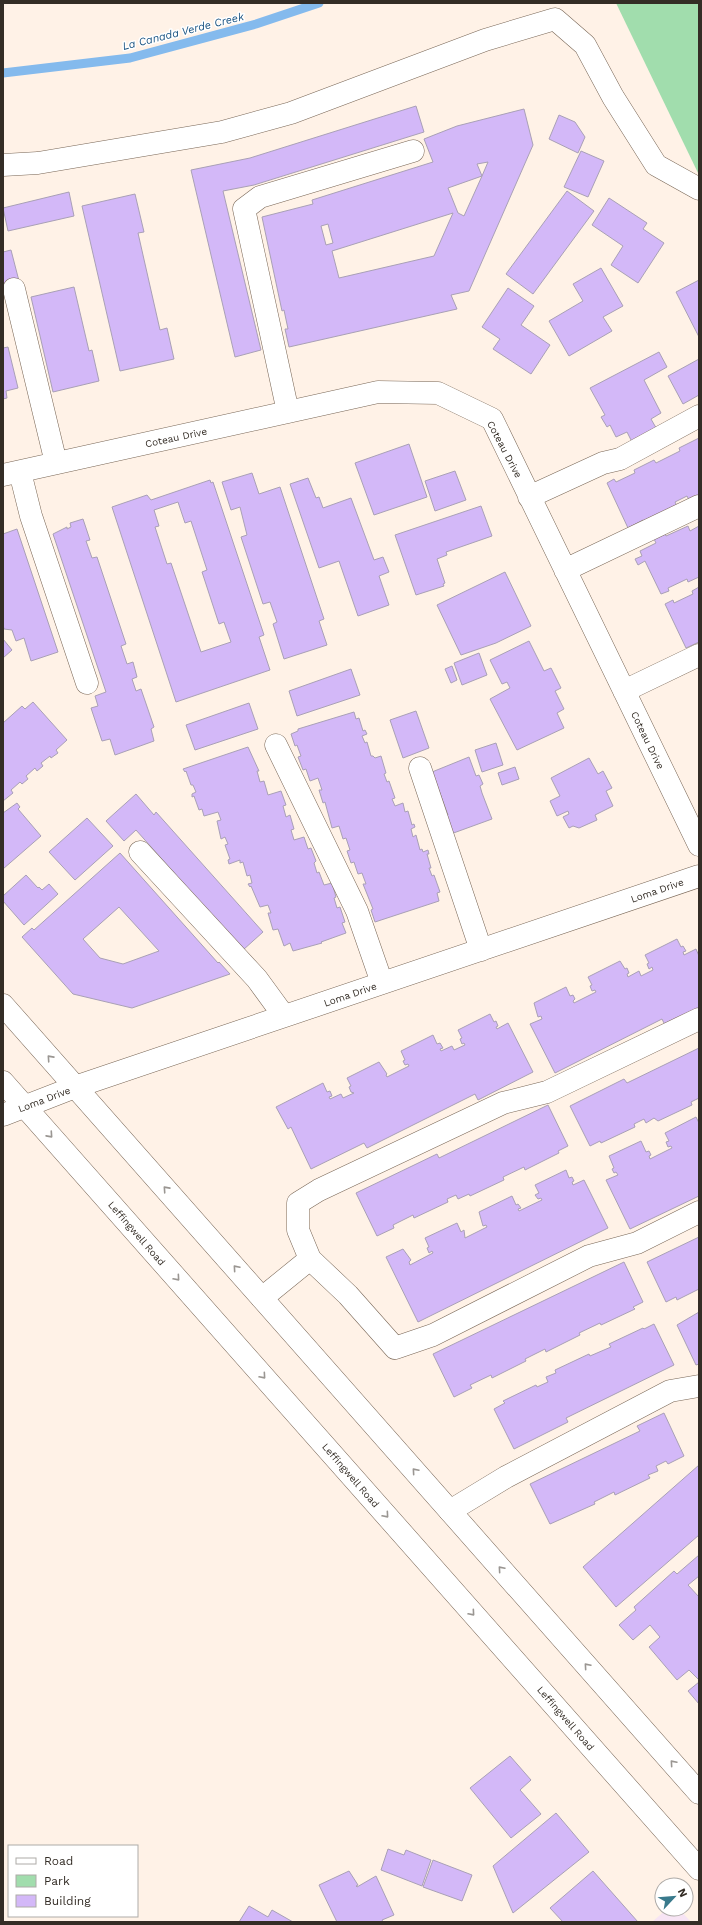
<svg xmlns="http://www.w3.org/2000/svg" width="702" height="1925" font-family="'Work Sans',sans-serif">
<style>
.commercial{fill:#f7e4f4}
.green{fill:#a1ddad}
.lines{fill:none;stroke-linecap:round;stroke-linejoin:round}
.stream{stroke:#84baed;stroke-width:9}
.building{fill:#d3b8f8;stroke:#a9a0b6;fill-rule:evenodd}
.minor-casing{stroke:#796757;stroke-width:23}
.major-casing{stroke:#796757;stroke-width:23}
.minor{stroke:#fff;stroke-width:22}
.major{stroke:#fff;stroke-width:22}
.oneway{stroke:#9a9692}
.labels{text-anchor:middle;stroke-width:3;stroke-linejoin:round;paint-order:stroke}
.street-label{font-size:10px;fill:#342d26;stroke:#fff}
.water-label{font-size:11px;font-style:italic;fill:#195382;stroke:#fff}
</style>
<rect width="100%" height="100%" fill="#fff2e7"/>
<!-- commercial -->
<path class="commercial" d="M667 1909H679L691 1922H652Z"/>
<!-- green -->
<path class="green" d="M616 3H699V175Z"/>
<g class="lines">
<!-- stream -->
<path class="stream" d="M3 73 130 58 256 24 319 3"/>
</g>
<!-- building -->
<path class="building" d="M416 106 424 132 254 185 223 191 261 350 235 357 191 170 250 158Z
M524 109 533 145 469 291 451 295 457 309 289 347 285 329H288L284 310 282 311 262 217 313 204 312 200 433 162 424 139 457 126ZM488 162 482 176 477 164ZM482 176 464 216 458 213 448 188ZM453 213 434 256 339 278 332 251ZM328 224 333 243 326 245 321 226Z
M559 115 575 122 585 137 578 153 549 139Z
M581 151 604 161 588 197 564 187Z
M567 191 594 211 533 294 506 274Z
M69 192 74 216 8 231 3 208Z
M135 194 144 232 138 233 160 330 167 328 174 359 120 371 82 206Z
M609 198 647 223 643 229 664 243 638 283 611 265 623 246 592 225Z
M11 250 19 281 3 284V252Z
M601 268 623 306 603 317 612 331 569 356 549 321 583 301 573 284Z
M699 280V337L676 292Z
M74 287 89 351 92 350 99 381 53 392 31 297Z
M508 288 534 306 521 325 550 345 531 374 493 349 500 339 482 327Z
M8 347 18 388 6 391 7 398 3 399V348Z
M659 352 667 367 644 380 661 413 651 419 659 433 634 446 627 432 616 437 610 425 607 427 601 417 605 415 590 388Z
M699 359V395L683 404 668 376Z
M699 438V497L690 502 687 496 675 502 677 506 645 524 643 520 628 528 607 483 614 479 616 482 635 473 634 470 654 460 656 463 680 451 679 448Z
M409 444 427 497 374 515 355 463Z
M455 471 466 500 435 511 425 481Z
M252 473 259 494 280 487 324 619 319 621 327 645 284 659 273 624 277 622 270 602 263 604 241 537 247 535 240 507 231 510 222 482Z
M308 478 316 498 319 497 323 508 351 498 374 560 383 557 389 572 379 576 389 605 358 616 339 561 319 568 290 484Z
M210 480 211 483 213 482 264 635 259 637 270 670 176 702 112 507 147 495 151 500ZM178 502 185 523 191 521 207 570 202 572 219 624 224 622 231 642 201 652 171 563 167 564 155 527 159 526 154 510Z
M481 506 492 536 446 552 447 555 437 559 445 583 443 584 444 586 416 595 395 535Z
M83 519 90 540 86 541 92 558 97 557 126 644 121 646 127 664 133 662 137 677 132 679 136 691 141 689 154 727 151 729 154 741 115 755 110 739 102 741 91 708 98 706 95 696 106 692 53 534 67 527V529L71 527 70 523Z
M688 526 690 531 699 526V577L688 582 687 579 668 588 669 591 661 594 645 561 638 565 635 559 642 556 640 551 656 543 654 539 665 534 666 536Z
M17 529 58 652 31 661 24 638 16 641 12 630 4 629 3 625V534Z
M505 572 531 626 496 643 461 655 437 605Z
M699 587V642L686 648 665 604 673 600 674 603 693 594 692 591Z
M3 639 12 650 3 658Z
M529 641 544 671 551 668 561 688 555 691 564 709 557 713 564 728 517 750 490 699 510 688 507 682 502 684 490 660Z
M479 653 487 675 462 685 454 663Z
M452 666 457 680 451 683 445 669Z
M351 669 360 695 297 716 289 691Z
M33 702 67 740 56 750 58 753 51 758 50 756 41 763 43 766 37 771 35 768 26 776 28 779 22 784 20 782 11 790 13 793 3 801V723L22 706 25 709Z
M249 703 258 729 195 750 186 725Z
M416 711 429 748 403 758 390 720Z
M354 712 356 719 359 718 363 731 365 730 367 734 362 736 365 743 367 742 371 756H373L375 758 381 756 386 773 384 774 387 782 389 781 395 798 392 799 395 806 403 803 405 812 408 811 412 825 414 824 415 827 411 829 413 837 416 835 420 850 422 849 423 852 428 850 429 854H427L431 868H429L432 876 434 875 440 892 437 893 439 901 375 922 371 910 373 909 363 884H366L362 873 358 874 354 862 351 863 347 851 350 850 346 838 343 839 339 826 332 828 325 802 323 803 319 790H322L318 778 310 781 306 769 303 770 298 757 301 756 297 745 295 746 291 734 298 731V729Z
M496 743 503 765 482 772 475 750Z
M248 747 259 771H257L260 782 264 781 268 795 281 791 286 805 283 806 286 817 290 815 294 829 291 830 294 840 304 837 308 849 311 848 316 861 314 863 317 873 319 872 324 885 332 883 336 897 334 898 337 908 340 907 345 922 342 923 346 933 321 942 322 943 293 951 290 943 284 946 278 929 273 930 268 913H271L268 905 260 907 251 886 250 887 248 884 252 883 250 875 247 876 243 862 240 863V860L229 864 228 860 230 859 225 845 228 844 225 837 221 839 217 821 221 820 218 812 204 816 202 809 199 810 194 796 192 797V794L196 792 193 785H191L186 771 185 772 183 769Z
M469 757 476 776 479 775 483 784 480 786 482 793 492 819 448 835 441 818 448 815 432 772Z
M589 758 598 774 603 771 612 788 606 791 613 806 595 815 597 820 579 828 573 826 569 828 563 817 569 814 568 811 557 816 550 801 560 796 551 778Z
M515 767 519 779 502 785 498 773Z
M136 794 154 815 156 812 263 932 243 950 136 830 124 841 106 821Z
M17 803 20 807 18 809 41 836 3 869V813Z
M87 818 113 846 75 880 49 852Z
M120 853 218 963 219 962 230 974 132 1008 73 994 22 937 32 928 34 930ZM119 907 159 951 123 964 100 958 83 939Z
M26 875 38 888 39 887 42 890 49 884 58 894 24 925 3 901V896Z
M677 939 681 947 683 946 686 951 683 952 684 955 696 949 699 956V1008L665 1025 662 1019 555 1073 530 1024 542 1019 541 1016 538 1017 534 1003 566 987 570 996 573 995 575 999 573 1001 574 1003 596 992 595 990 592 991 590 986 592 985 588 977 620 961 625 969 627 968 629 973 627 974 628 977 639 971 641 976 653 970 652 967 649 969 647 964 649 963 645 955Z
M490 1014 494 1022 496 1021 498 1026 496 1027 497 1029 508 1023 533 1072 478 1100 475 1094 367 1148 364 1143 311 1169 291 1127 288 1129 276 1107 323 1083 327 1092 330 1091 332 1096 329 1097 330 1099 341 1094 343 1098 354 1093 351 1092 349 1087 351 1086 347 1078 379 1062 387 1074 386 1075 387 1077 409 1066 408 1064 405 1065 403 1061 405 1060 401 1051 433 1035 437 1044 440 1043 443 1048 440 1049 441 1051 452 1046 454 1050 465 1045 464 1043 462 1044 460 1039 462 1038 458 1030Z
M699 1048V1098L691 1102 692 1105 658 1121 654 1118 646 1123 644 1119 634 1124 635 1127 601 1143 600 1141 590 1146 570 1106 624 1079 627 1083Z
M548 1105 568 1146 558 1151 559 1153 525 1170 524 1167 503 1177 504 1180 470 1196 469 1194 458 1199 456 1195 447 1199 448 1202 414 1218 413 1215 393 1225 394 1228 377 1236 356 1193 437 1154 439 1158Z
M696 1117 699 1123V1196L630 1229 606 1180 618 1175 616 1172 614 1173 612 1169 614 1168 609 1156 641 1141 646 1152 649 1151 651 1155 649 1156 650 1159 672 1148 671 1146 668 1147 666 1142 669 1141 665 1133Z
M566 1170 569 1178 572 1177 574 1181 572 1182 573 1185 584 1180 608 1228 418 1322 386 1257 403 1249 411 1260 409 1262 410 1265 433 1253 432 1251 429 1253 427 1248 429 1247 425 1238 457 1223 461 1232 464 1230 465 1238 487 1227 486 1225 483 1226 479 1212 512 1196 516 1205 518 1204 521 1208 518 1209 519 1211 542 1200 541 1198 538 1199 535 1195 539 1193 535 1185Z
M699 1237V1289L677 1300 676 1297 666 1302 647 1262Z
M624 1262 643 1302 633 1307 635 1309 601 1325 600 1323 579 1333 580 1335 546 1352 545 1349 525 1359 526 1361 492 1378 491 1375 470 1385 472 1388 454 1397 433 1354Z
M699 1312V1364L696 1365 677 1325Z
M654 1324 674 1365 566 1418 568 1422 514 1449 494 1409 505 1403 503 1401 536 1385 537 1387 548 1382 546 1377 556 1373 555 1370 589 1354 590 1356 611 1347 609 1344 643 1328 644 1329Z
M664 1413 684 1456 668 1464 666 1461 656 1466 658 1471 648 1475 650 1478 615 1495 614 1492 594 1502 595 1504 550 1524 530 1484 640 1431 637 1426Z
M699 1465V1535L616 1607 583 1567Z
M699 1555V1576L688 1585 699 1597V1680L689 1670 677 1680 649 1647 660 1637 650 1625 633 1640 619 1625 636 1610 634 1607 674 1571 677 1574Z
M699 1682V1704L688 1691Z
M510 1756 531 1780 520 1790 541 1814 511 1838 470 1788Z
M556 1813 589 1852 513 1913 493 1866Z
M388 1849 404 1855 406 1850 431 1860 422 1886 381 1870Z
M433 1860 472 1875 462 1901 423 1887Z
M349 1871 358 1885 356 1886 357 1887 376 1876 394 1915 382 1920 383 1922H337L319 1885Z
M593 1871 638 1922H563L550 1908Z
M249 1906 268 1917 272 1910 293 1922H239Z"/>
<g class="lines">
<defs>
<path id="minor" d="M3 165 38 163 222 132 291 113 485 40 555 19 585 45 613 97 656 165 699 189
M14 289 56 463
M288 412 244 209 260 197 413 151
M20 472 31 516 87 683
M3 475 378 392 438 393 492 419 699 845
M529 497 603 463 620 459 699 416
M565 570 699 506
M624 691 699 655
M276 745 357 911 382 983
M420 768 481 950
M140 852 257 979 284 1016
M699 1019 547 1092 503 1103 319 1190 298 1203V1230L310 1259 348 1295 395 1348 433 1335 589 1256 637 1243 699 1212
M3 1115 75 1087 699 876
M262 1298 310 1259
M450 1511 506 1477 670 1391 699 1386"/>
<path id="major" d="M3 1005 699 1793
M3 1082 699 1869"/>
</defs>
<!-- minor casing -->
<use href="#minor" class="minor-casing"/>
<!-- major casing -->
<use href="#major" class="major-casing"/>
<!-- minor -->
<use href="#minor" class="minor"/>
<!-- major -->
<use href="#major" class="major"/>
</g>
<!-- one-way arrows -->
<defs><path id="oneway-chevron" d="M-2-3.5L2.5 0L-2 3.5" fill="none" stroke-width="1.6" stroke-linecap="round" stroke-linejoin="round"/></defs>
<g class="oneway">
<use href="#oneway-chevron" transform="translate(50 1058) rotate(-132)"/>
<use href="#oneway-chevron" transform="translate(50 1135) rotate(48)"/>
<use href="#oneway-chevron" transform="translate(166 1189) rotate(-132)"/>
<use href="#oneway-chevron" transform="translate(236 1268) rotate(-131)"/>
<use href="#oneway-chevron" transform="translate(177 1278) rotate(49)"/>
<use href="#oneway-chevron" transform="translate(263 1376) rotate(49)"/>
<use href="#oneway-chevron" transform="translate(415 1471) rotate(-131)"/>
<use href="#oneway-chevron" transform="translate(386 1515) rotate(49)"/>
<use href="#oneway-chevron" transform="translate(501 1569) rotate(-131)"/>
<use href="#oneway-chevron" transform="translate(472 1613) rotate(49)"/>
<use href="#oneway-chevron" transform="translate(587 1666) rotate(-131)"/>
<use href="#oneway-chevron" transform="translate(673 1763) rotate(-131)"/>
</g>
<g class="labels">
<!-- street labels -->
<g class="street-label">
<text transform="translate(176 437) rotate(-12)" y="4">Coteau Drive</text>
<text transform="translate(505 449) rotate(62)" y="4">Coteau Drive</text>
<text transform="translate(648 740) rotate(64)" y="4">Coteau Drive</text>
<text transform="translate(657 890) rotate(-19)" y="4">Loma Drive</text>
<text transform="translate(350 994) rotate(-19)" y="4">Loma Drive</text>
<text transform="translate(44 1099) rotate(-21)" y="4">Loma Drive</text>
<text transform="translate(137 1233) rotate(49)" y="4">Leffingwell Road</text>
<text transform="translate(351 1475) rotate(49)" y="4">Leffingwell Road</text>
<text transform="translate(566 1718) rotate(49)" y="4">Leffingwell Road</text>
</g>
<!-- water labels -->
<g class="water-label">
<text transform="translate(183 31) rotate(-14)" y="4">La Canada Verde Creek</text>
</g>
</g>
<!-- border -->
<rect width="702" height="1925" fill="none" stroke="#342d26" stroke-width="8"/>
<!-- legend -->
<rect x="8" y="1845" width="130" height="72" fill="#ffffff" stroke="#aeaba8"/>
<rect x="16" y="1858" width="20" height="6" fill="#ffffff" stroke="#aeaba8"/>
<text x="44" y="1865" font-size="12" fill="#342d26">Road</text>
<rect x="16" y="1875" width="20" height="12" fill="#a1ddad" stroke="#aeaba8"/>
<text x="44" y="1885" font-size="12" fill="#342d26">Park</text>
<rect x="16" y="1895" width="20" height="12" fill="#d3b8f8" stroke="#aeaba8"/>
<text x="44" y="1905" font-size="12" fill="#342d26">Building</text>
<!-- north arrow -->
<g transform="translate(674 1897) rotate(64)"><circle r="19" fill="#ffffff" stroke="#aeaba8"/>
<path d="M0-3L7 15L0 10L-7 15Z" fill="#397a8c"/>
<text y="-6" font-size="11" font-weight="bold" text-anchor="middle" fill="#342d26">N</text>
</g>
</svg>
